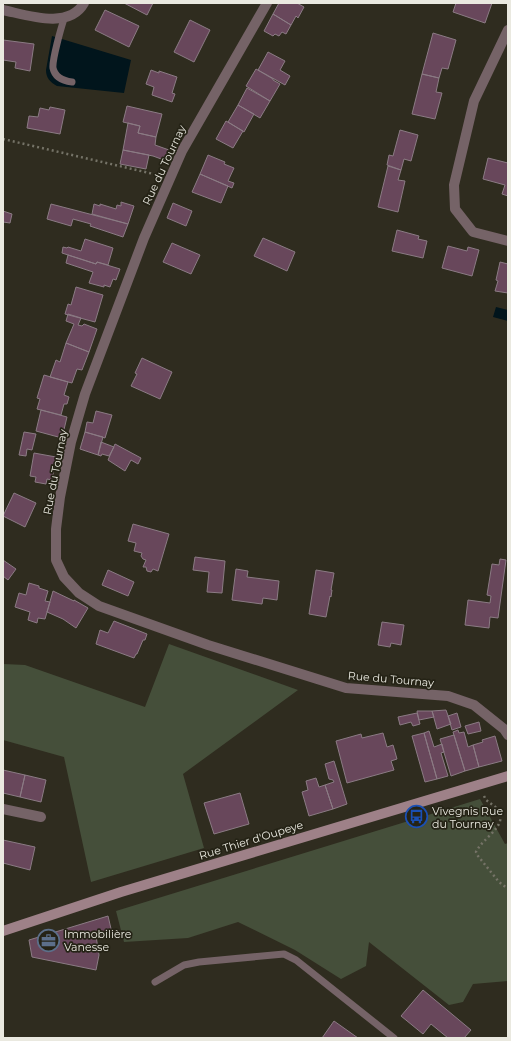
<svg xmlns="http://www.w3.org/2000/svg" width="511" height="1041" font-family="Montserrat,sans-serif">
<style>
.green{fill:#454f3a}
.water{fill:#01151c}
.building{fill:#68475b;stroke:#8b7b84}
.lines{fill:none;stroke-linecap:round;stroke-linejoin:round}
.path{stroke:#757367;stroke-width:2.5;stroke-dasharray:2 3;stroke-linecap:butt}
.service{stroke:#756367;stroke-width:7}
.minor{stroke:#756367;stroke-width:10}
.secondary{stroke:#9e8188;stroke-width:10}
.labels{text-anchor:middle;stroke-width:3.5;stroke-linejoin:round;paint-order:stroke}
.street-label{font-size:11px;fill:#eae9e0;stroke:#252316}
.poi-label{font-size:11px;fill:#eae9e0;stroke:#252316;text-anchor:start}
</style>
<rect width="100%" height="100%" fill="#2f2c1f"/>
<!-- green -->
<path class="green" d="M169 644 298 690 183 774 204 848 91 882 64 757 3 740V664L25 665 145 707Z
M480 799 505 844 508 843V981L473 984 463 1002 449 1005 369 942 366 966 341 979 295 950 238 922 188 938 124 942 116 911Z"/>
<!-- water -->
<path class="water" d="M52 36 131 60 124 93 57 86C50 82 46 78 46 70Z
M496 307 508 310V321L493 317Z"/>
<!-- building -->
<path class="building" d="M124 3H153L147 15Z
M279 3H297L304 7 298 18 296 16 291 25 273 14Z
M456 3H492L485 23 453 12Z
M105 10 139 26 129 47 95 30Z
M273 14 291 25 286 34 282 32 279 36 275 34 273 36 264 31Z
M190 20 210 30 194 62 174 52Z
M433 33 456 40 448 69 442 68 439 78 422 74Z
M3 40 34 44 30 71 15 68 16 62 3 60Z
M268 52 285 61 280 70 290 76 285 85 258 70Z
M256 69 273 79V80L280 84 270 101 246 86Z
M151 70 159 73V71L177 77 172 93 175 94 172 102 152 95 154 87 146 84Z
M422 74 439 78 436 92 442 93 435 119 412 114Z
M247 88 270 101 260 118 238 105Z
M238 105 254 114 244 132 228 122Z
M127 106 162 114 156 137 138 133 140 126 123 122Z
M50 107 65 110 60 134 27 128 29 116 38 117 40 108 49 110Z
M226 121 243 131 233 148 216 139Z
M128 123 140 126 138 133 156 137 155 145 169 150 164 160 153 156 123 150Z
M400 130 418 135 411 161 404 159 401 170 387 165 389 155 393 156Z
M123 150 149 155 146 169 120 164Z
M208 155 225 162 224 164 234 168 228 181 234 183 232 188 200 174Z
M488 158 508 163V196L502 194 505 185 483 179Z
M388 166 401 170 398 180 405 181 398 212 378 207Z
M200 174 228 186 221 203 192 192Z
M121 202 134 206 128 224 92 214 94 204 100 206V204L116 209 117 205 121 206Z
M173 203 192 211 186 226 167 218Z
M51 204 128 224 123 237 90 226 91 224 73 219 71 226 47 219Z
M3 211 12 214 10 223 3 222Z
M397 230 419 236 418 239 427 241 423 258 392 251Z
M263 238 295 252 287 271 254 256Z
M85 239 113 248 108 265 97 262 96 264 62 253 63 247 67 248 68 247 81 251Z
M172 243 200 255 191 274 163 262Z
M448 246 467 251 468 247 479 250 472 276 442 268Z
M68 255 96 264 97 262 120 269 116 280 113 279 110 287 104 285V287L89 283 93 272 66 263Z
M500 262 508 264V293L495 291 498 281 496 280Z
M76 287 103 295 95 322 65 314 68 304 71 305Z
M68 314 81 318 78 325 82 326 84 324 97 329 89 352 66 343 74 324 66 321Z
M66 343 89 352 82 370 77 369 72 383 50 377 56 360 60 362Z
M142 358 172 372 160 399 131 386 137 374 135 373Z
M44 375 68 382 64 395 69 397 67 404H64L61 415 37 409 40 399 37 398Z
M41 410 67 417 62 438 36 431Z
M96 411 112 415 105 438 85 432 87 422 93 423Z
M24 432 36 434 32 450 27 449 26 456 19 455Z
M85 432 103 437 98 455 80 449Z
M101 442 114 447 109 456 102 454 101 456 98 455Z
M115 444 141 458 138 464 131 460 125 471 108 460Z
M34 453 56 457 52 480 47 479 46 484 35 482 36 477 30 476Z
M14 493 36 503 25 527 3 516Z
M133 524 169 534 158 571 153 569 151 572 147 571 146 567H143L146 560 143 559 141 556 142 553 134 551 136 543 128 541Z
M195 557 225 561 222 593 207 592 209 572 193 570Z
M500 559 506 560 498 618 490 617 489 628 465 625 468 600 490 603 491 596 487 595 492 564 499 565Z
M3 560 16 569 8 580 3 576Z
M236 569 248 571 247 577 279 581 277 600 263 598 262 604 232 600Z
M108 570 134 582 128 596 102 585Z
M316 570 334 573 331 590H332L331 597 330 596 326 617 309 614Z
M29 583 39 586V588L48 591 45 601 50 602 45 619 38 618 37 623 28 620 30 612 15 607 19 593 26 595Z
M53 591 74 601V600L88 608 76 628 63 619 47 612Z
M114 621 147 634 145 640H143L137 654H136L134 658 96 644 100 630 108 633Z
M382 622 404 625 401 645 391 643 390 647 378 645Z
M446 710 451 724 437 729 432 711Z
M417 711H432L434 717 419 720Z
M417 713 420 724 413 726 411 722 400 725 398 717Z
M457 713 461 727 452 730 448 716Z
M479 722 481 731 468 734 465 726Z
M458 730 459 733 464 732 468 747 473 745 479 767 465 771 453 732Z
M429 731 434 747 442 744 444 752 441 753 448 776 437 779 424 733Z
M383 733 387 747 393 745 397 759 391 761 394 770 347 783 336 741 361 734 362 738Z
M424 733 437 779 425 782 412 736Z
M454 735 465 771 451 776 440 739Z
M495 736 502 761 479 767 473 745 483 742 482 740Z
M334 761 347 804 333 809 325 785 334 782 333 780 329 779 325 764Z
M3 770 25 775 20 797 3 793Z
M25 775 46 780 41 802 20 797Z
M316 778 319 787 325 785 333 809 309 816 302 792 308 790 306 781Z
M240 793 249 824 214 834 204 803Z
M3 840 35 847 30 870 3 863Z
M108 916 112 933 96 936 99 955 96 970 32 957 29 940Z
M423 990 471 1030 464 1038H448L431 1024 423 1034 401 1016Z
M334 1021 358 1038H322Z"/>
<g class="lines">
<!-- path -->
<path class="path" d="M3 139 158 175
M484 796 486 800 498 809C499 813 501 817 500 821 497 832 481 841 476 852L478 856 499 882 508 889"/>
<!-- service -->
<path class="service" d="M64 19C61 28 52 60 53 68 55 78 64 81 72 82
M155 982 184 965 199 962 284 954 296 960 394 1038"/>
<!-- minor -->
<path class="minor" d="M267 3 182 151 144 238 85 394 71 442 60 497 56 529V560L64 577 79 593 99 606 208 645 346 688 448 696 474 705 504 729 508 735
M3 10C27 15 69 30 84 3
M508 30 474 101 454 185 455 209 473 232 508 241
M3 809 41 817"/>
<!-- secondary -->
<path class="secondary" d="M3 931 121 892 508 776"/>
</g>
<!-- icons -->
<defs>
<symbol id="bus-ring" viewBox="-11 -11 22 22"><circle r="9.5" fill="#252316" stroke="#1a4fb4" stroke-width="1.5"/><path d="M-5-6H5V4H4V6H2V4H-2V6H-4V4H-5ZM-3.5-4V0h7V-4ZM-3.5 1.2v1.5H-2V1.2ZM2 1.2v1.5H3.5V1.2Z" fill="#1a4fb4"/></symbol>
<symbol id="office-ring" viewBox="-11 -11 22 22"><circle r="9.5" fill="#252316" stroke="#5c6f8a" stroke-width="1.5"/><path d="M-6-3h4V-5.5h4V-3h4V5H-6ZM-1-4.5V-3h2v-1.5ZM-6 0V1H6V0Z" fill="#5c6f8a"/></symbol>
</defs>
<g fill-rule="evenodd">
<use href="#bus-ring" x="404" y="804" width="25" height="25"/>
<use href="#office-ring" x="36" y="928" width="25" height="25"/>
</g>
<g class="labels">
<!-- street labels -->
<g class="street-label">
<text transform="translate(164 165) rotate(-65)" y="4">Rue du Tournay</text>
<text transform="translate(55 472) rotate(-79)" y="4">Rue du Tournay</text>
<text transform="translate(391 679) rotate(5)" y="4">Rue du Tournay</text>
<text transform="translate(251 840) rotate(-17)" y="4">Rue Thier d'Oupeye</text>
</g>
<!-- poi labels -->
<g class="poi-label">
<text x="432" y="815">Vivegnis Rue<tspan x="432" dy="13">du Tournay</tspan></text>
<text x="64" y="938">Immobilière<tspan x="64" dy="13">Vanesse</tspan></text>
</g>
</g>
<!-- border -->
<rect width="511" height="1041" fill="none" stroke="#eae9e0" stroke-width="8"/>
</svg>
